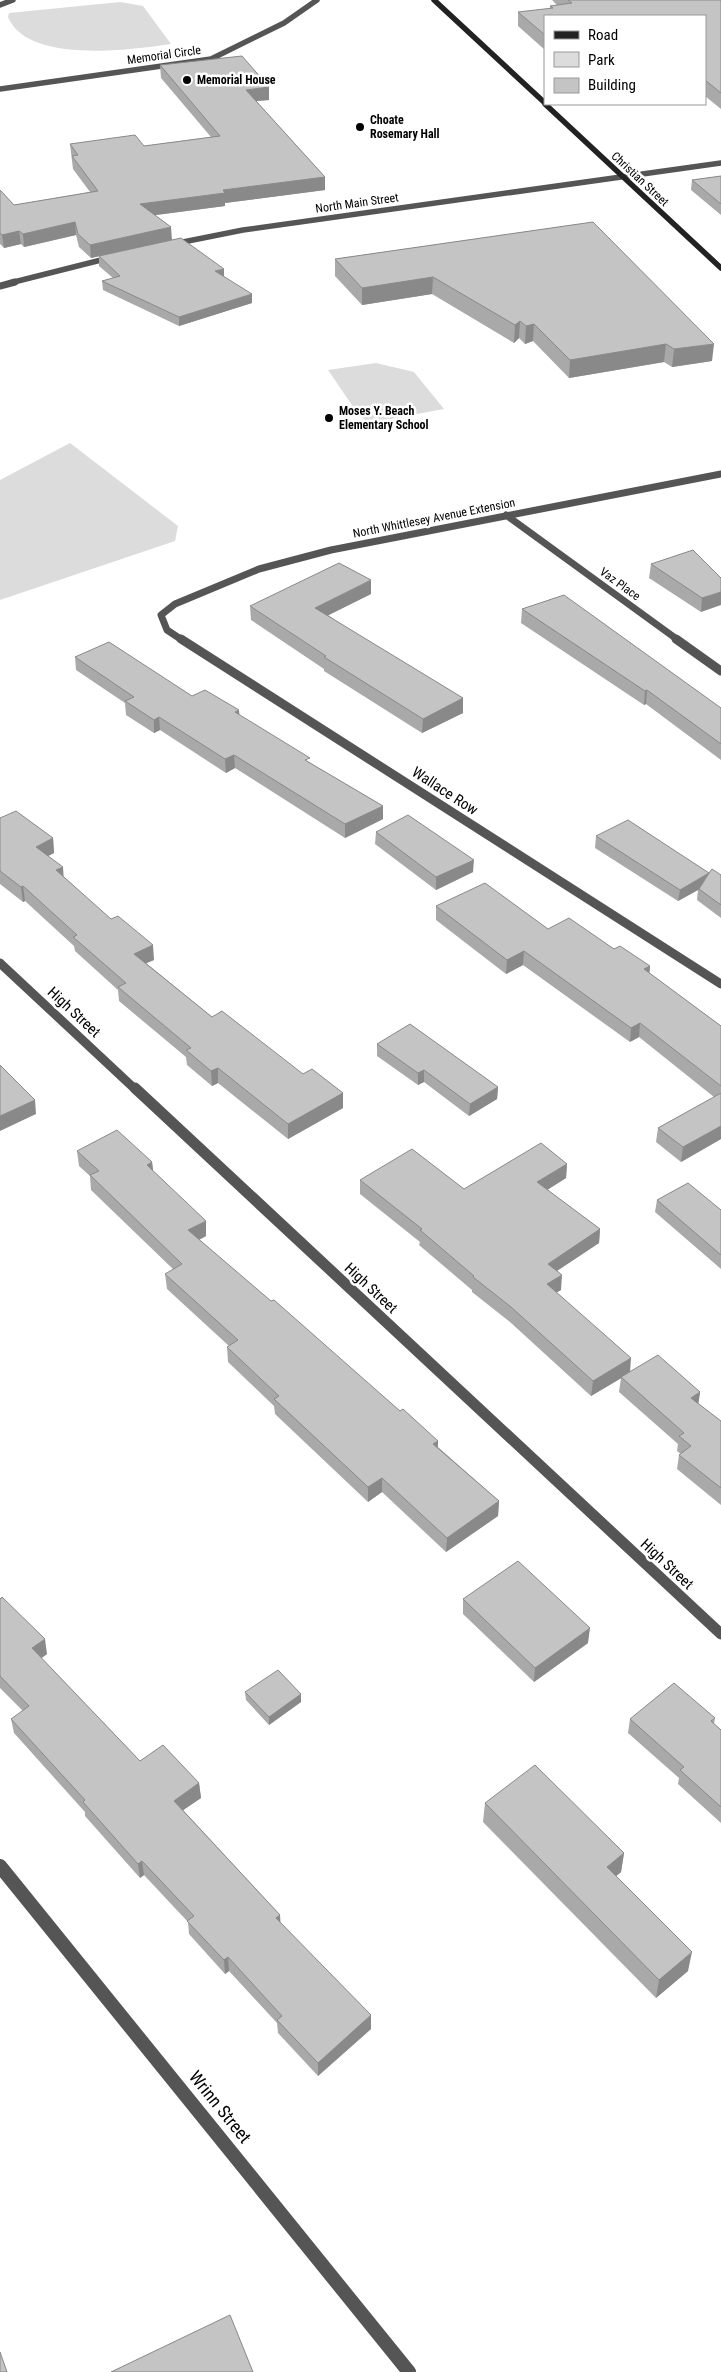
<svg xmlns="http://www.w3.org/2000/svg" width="721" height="2372" font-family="'Roboto Condensed',sans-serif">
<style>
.green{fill:#dcdcdc}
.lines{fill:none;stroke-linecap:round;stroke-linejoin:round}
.minor-far4{stroke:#555;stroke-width:5.5}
.minor-far3{stroke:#555;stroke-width:7}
.minor-far2{stroke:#555;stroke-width:9}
.minor-far1{stroke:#555;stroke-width:11}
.minor{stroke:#555;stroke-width:14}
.tertiary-far1{stroke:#555;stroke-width:5.5}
.tertiary{stroke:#555;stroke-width:7}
.secondary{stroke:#222;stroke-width:5.5}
.wall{fill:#a9a9a9}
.shaded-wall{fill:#898989}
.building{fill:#c4c4c4;stroke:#898989}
.poi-dot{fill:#000;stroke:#fff;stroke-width:2}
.labels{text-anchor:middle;stroke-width:5;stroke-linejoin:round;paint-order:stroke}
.far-street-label{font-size:12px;fill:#000;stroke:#fff}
.far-poi-label{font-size:12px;font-weight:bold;fill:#000;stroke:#fff;text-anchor:start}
.street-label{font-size:15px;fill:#000;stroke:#fff}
.near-street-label{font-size:18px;fill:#000;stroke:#fff}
</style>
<rect width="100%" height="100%" fill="#fff"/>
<!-- green -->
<path class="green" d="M120 2 143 6 171 44C131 50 27 64 8 17L9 13Z
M376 363 414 372 444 409 368 423 356 411 328 370Z
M70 443 178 526 175 541 0 600V480Z"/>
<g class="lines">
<!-- minor-far4 -->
<path class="minor-far4" d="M0 5 13 0
M0 89 211 59 284 23 317 0"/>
<!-- minor-far3 -->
<path class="minor-far3" d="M506 515 678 640
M182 640 167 630 161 615 175 604 259 569 331 550 721 474"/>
<!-- minor-far2 -->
<path class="minor-far2" d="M181 639 721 984
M676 639 721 671
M0 963 136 1090"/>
<!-- minor-far1 -->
<path class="minor-far1" d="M135 1088 721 1634"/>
<!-- minor -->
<path class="minor" d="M0 1866 409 2372"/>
<!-- tertiary-far1 -->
<path class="tertiary-far1" d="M173 244 243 230 721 163
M10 283 113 257"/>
<!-- tertiary -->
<path class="tertiary" d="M0 286 15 282"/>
<!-- secondary -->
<path class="secondary" d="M434 0 545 103
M545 104 721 268"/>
</g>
<!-- wall -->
<path class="wall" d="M552 0H721V109L705 96V16H545V50L518 26V12L550 9V6L557 5Z
M160 65 269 100 256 101 325 177V190L225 203V206L155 215 172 240 91 258 79 247 76 235 24 247 21 244 4 248 0 244V190L14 205 90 192 73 169 70 144 144 146 211 137 161 78Z
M721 176V215L691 190 692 180Z
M593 222 712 361 672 367 664 362 569 378 533 341 525 344 519 338 514 343 432 294 362 305 335 276V259Z
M99 256 224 277 252 303 179 326 103 290 102 281 113 278 99 266Z
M651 564 721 578 701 612 649 578Z
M371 594 328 615 463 713 422 733 324 671V669L251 620 250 606Z
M522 609 721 708V760L646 704 644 705 521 623Z
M75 657 192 696 239 715 310 763 383 806V819L345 838 235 768 226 773 160 730 154 733 126 715 125 703 76 670Z
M0 818 53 838 54 853 48 856 64 877 154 960 146 963 212 1017 303 1074 343 1093V1108L288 1139 218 1083 212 1086 187 1065 186 1057 119 1001 118 990 75 951 74 946 25 901 23 902 0 884Z
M376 832 473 872 436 890 375 844Z
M596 836 709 873 721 875V918L697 900 698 890 678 901 595 848Z
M436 906 548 929 614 949 650 966 649 973 721 1026V1139L681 1162 656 1142 658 1128 714 1097 639 1037 630 1042 523 965 506 974 436 920Z
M377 1044 498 1087 497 1099 469 1116 424 1082 418 1085 377 1056Z
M77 1151 152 1162 153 1171 206 1236 199 1240 400 1411 438 1441V1447L499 1501 498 1516 446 1552 382 1492 368 1502 275 1414 274 1406 228 1362 227 1347 229 1346 167 1289 165 1274 174 1270 91 1190 90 1176 79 1166Z
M567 1164 566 1178 547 1190 600 1229 599 1243 557 1271 561 1290 556 1292 630 1372 700 1392 698 1404 721 1421V1505L677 1469 679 1455 681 1454 677 1451 678 1444 619 1392 621 1378 591 1396 510 1322 472 1292V1290L419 1245 420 1242 360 1194V1180L464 1189Z
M657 1200 721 1210V1269L655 1212Z
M0 1598 47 1654 41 1658 140 1761 199 1783 201 1798 183 1810 280 1915V1922L371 2029 318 2076 278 2033 277 2023 229 1971 225 1974 189 1934 188 1922 144 1875 140 1878 85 1816V1812L14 1733 11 1719 23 1711 0 1688Z
M463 1599 588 1643 534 1682 463 1614Z
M245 1692 301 1702 269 1725 246 1700Z
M715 1718 714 1724 721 1730V1823L678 1784 679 1778 628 1733 630 1719Z
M485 1803 624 1853 621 1872 616 1876 688 1971 656 1998 483 1822Z"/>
<!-- shaded-wall -->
<path class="shaded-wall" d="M269 87V100L247 102 246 90Z
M325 177V190L225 203V206L141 217 140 204 223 190Z
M75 222 76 235 24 247 23 234Z
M171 227 172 240 91 258 90 245Z
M19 231 21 244 4 248 2 235Z
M224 269V278L215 271Z
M433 277 432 294 362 305V288Z
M252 294V303L179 326V317Z
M520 321 519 338 514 343 515 325Z
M534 324 533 341 525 344 526 326Z
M666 344 664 362 569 378 570 360Z
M714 344 712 361 672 367 674 349Z
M371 580V594L315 622V608Z
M721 592V605L701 612 702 598Z
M647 690 646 704 644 705 645 691Z
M463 698V713L422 733 423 719Z
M239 710 240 723 235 712Z
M159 717 160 730 154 733V720Z
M234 755 235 768 226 773 225 759Z
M383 806V819L345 838V824Z
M53 838 54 853 38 861 36 847Z
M474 860 473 872 436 890V877Z
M63 867 64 882 56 870Z
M709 873 699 889 698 890 678 901 680 890Z
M23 886 25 901 23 902 21 887Z
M153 945 154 960 135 968 134 954Z
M524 951 523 965 506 974 507 960Z
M650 966 649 980 644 969Z
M640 1023 639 1037 630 1042 631 1028Z
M218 1068V1083L212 1086 211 1071Z
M424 1070V1082L418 1085V1073Z
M498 1087 497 1099 469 1116 470 1104Z
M343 1093V1108L288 1139V1124Z
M35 1100 36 1114 0 1131V1116Z
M721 1126V1139L681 1162 683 1147Z
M152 1162 154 1177 147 1165Z
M567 1164 566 1178 536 1197 537 1182Z
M206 1221V1236L189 1245 188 1230Z
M600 1229 599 1243 546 1278 548 1264Z
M562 1275 561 1290 546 1299 547 1284Z
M631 1358 630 1373 591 1396 593 1381Z
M700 1392 698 1407 691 1398Z
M438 1441 437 1455 433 1444Z
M382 1478V1492L368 1502V1487Z
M499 1501 498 1516 446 1552 447 1538Z
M590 1628 588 1643 534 1682 535 1668Z
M45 1639 47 1654 35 1663 32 1648Z
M301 1694V1702L269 1725V1717Z
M199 1783 201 1798 176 1815 174 1801Z
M624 1853 621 1872 604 1886 607 1867Z
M142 1861 144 1875 140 1878 138 1864Z
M280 1915 281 1929 276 1918Z
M692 1952 688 1971 656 1998 659 1980Z
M228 1957 229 1971 225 1974 224 1960Z
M371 2015V2029L318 2076V2063Z"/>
<!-- building -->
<path class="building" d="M568 0H721V93L705 80V16H545V35L518 12 553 8 550 6 572 3Z
M242 56 269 87 246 90 325 177 223 190 225 193 140 204 171 227 90 245 78 234 75 222 23 234 19 231 2 235 0 233V190L14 205 98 191 72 156 78 155 70 144 135 135 144 146 220 136 160 65Z
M721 176V204L692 180Z
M593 222 714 344 674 349 666 344 570 360 534 324 526 326 520 321 515 325 433 277 362 288 335 259Z
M181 238 224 269 215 271 252 294 179 317 102 281 120 276 99 256Z
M693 550 721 578V592L702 598 651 564Z
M339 563 371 580 315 608 463 698 423 719 324 657 326 656 250 606Z
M564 595 721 708V744L647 690 645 691 522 609Z
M109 642 192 696 205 690 239 710 235 712 310 758 305 760 383 806 345 824 234 755 225 759 159 717 154 720 125 701 134 697 75 657Z
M16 811 53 838 36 847 63 867 56 870 111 919 118 916 153 945 134 954 212 1017 222 1011 303 1074 312 1069 343 1093 288 1124 218 1068 211 1071 186 1050 191 1048 118 987 126 983 73 937 77 935 23 886 21 887 0 871V818Z
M408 815 474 860 436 877 376 832Z
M628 820 709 873 712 869 721 875V905L699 889 709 873 680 890 596 836Z
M485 883 548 929 569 918 614 949 620 946 650 966 644 969 721 1026V1086L640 1023 631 1028 524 951 507 960 436 906Z
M410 1024 498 1087 470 1104 424 1070 418 1073 377 1044Z
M0 1065 35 1100 0 1116Z
M721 1093V1126L683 1147 658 1128Z
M117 1130 152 1162 147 1165 206 1221 188 1230 271 1301 274 1300 400 1411 403 1409 438 1441 433 1444 499 1501 447 1538 382 1478 368 1487 274 1399 279 1396 227 1347 238 1340 165 1274 182 1264 90 1175 99 1171 77 1151Z
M541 1143 567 1164 537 1182 600 1229 548 1264 562 1275 547 1284 631 1358 593 1381 511 1307 473 1277 474 1276 420 1230 422 1229 360 1180 412 1149 464 1189Z
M688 1183 721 1210V1255L657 1200Z
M658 1355 700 1392 691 1398 721 1421V1488L679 1455 691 1446 679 1436 684 1433 621 1377Z
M518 1561 590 1628 535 1668 463 1599Z
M2 1597 45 1639 32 1648 140 1761 163 1745 199 1783 174 1801 280 1915 276 1918 371 2015 318 2063 277 2020 282 2016 228 1957 224 1960 187 1921 194 1916 142 1861 138 1864 83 1802 85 1800 11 1719 29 1706 0 1676V1598L1 1599Z
M278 1670 301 1694 269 1717 245 1692Z
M674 1683 715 1718 711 1721 721 1730V1807L680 1770 684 1767 630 1719Z
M535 1765 624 1853 607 1867 692 1952 659 1980 485 1803Z
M230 2315 253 2372H111Z
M0 2352 7 2372H0Z"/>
<!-- markers -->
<g class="poi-dot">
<circle cx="187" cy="80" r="5"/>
<circle cx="360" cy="127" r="5"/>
<circle cx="329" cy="418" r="5"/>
</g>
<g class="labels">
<!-- far-street labels -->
<g class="far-street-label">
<text transform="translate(164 55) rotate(-8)" y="4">Memorial Circle</text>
<text transform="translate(640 179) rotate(43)" y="4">Christian Street</text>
<text transform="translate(357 203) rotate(-8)" y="4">North Main Street</text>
<text transform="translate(434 518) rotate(-11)" y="4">North Whittlesey Avenue Extension</text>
<text transform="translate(620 584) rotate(36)" y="4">Vaz Place</text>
</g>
<!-- far-poi labels -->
<g class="far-poi-label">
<text x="197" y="84">Memorial House</text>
<text x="370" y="124">Choate<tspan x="370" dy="14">Rosemary Hall</tspan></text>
<text x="339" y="415">Moses Y. Beach<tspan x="339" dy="14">Elementary School</tspan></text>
</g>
<!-- street labels -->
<g class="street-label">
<text transform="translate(445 791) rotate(33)" y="5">Wallace Row</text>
<text transform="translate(74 1012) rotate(43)" y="5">High Street</text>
<text transform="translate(371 1288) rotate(43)" y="5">High Street</text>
<text transform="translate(667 1564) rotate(43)" y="5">High Street</text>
</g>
<!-- near-street labels -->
<g class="near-street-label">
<text transform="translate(220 2107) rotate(51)" y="6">Wrinn Street</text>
</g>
</g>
<!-- legend -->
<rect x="544" y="15" width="162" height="90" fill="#ffffff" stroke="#999999"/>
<rect x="554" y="31" width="25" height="8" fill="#222222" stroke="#999999"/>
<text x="588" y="40" font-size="15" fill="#000000">Road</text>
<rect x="554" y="52" width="25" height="15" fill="#dcdcdc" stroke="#999999"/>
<text x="588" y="65" font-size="15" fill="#000000">Park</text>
<rect x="554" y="78" width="25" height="15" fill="#c4c4c4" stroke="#999999"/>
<text x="588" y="90" font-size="15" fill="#000000">Building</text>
</svg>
